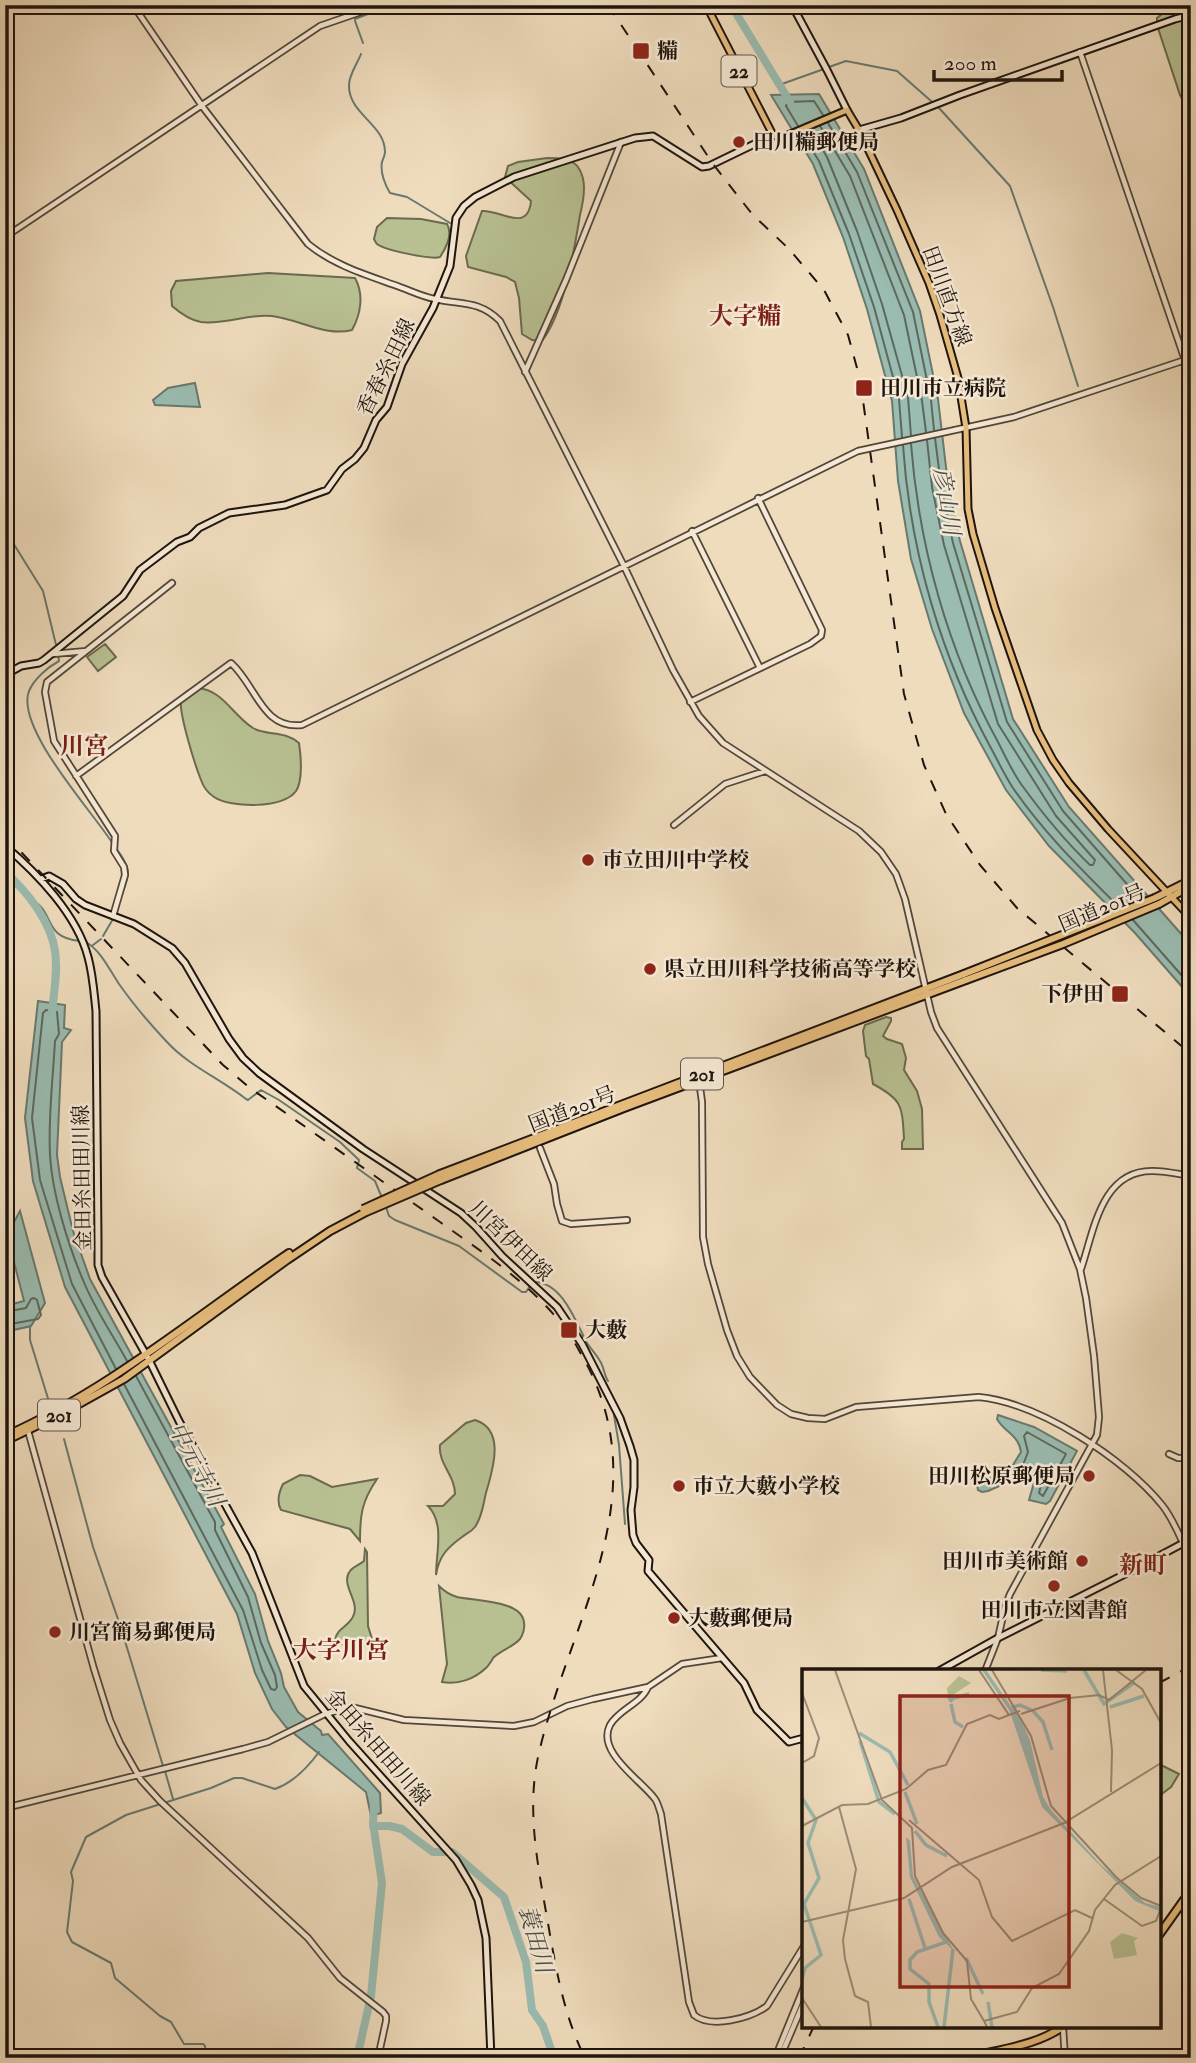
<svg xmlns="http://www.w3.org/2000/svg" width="1196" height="2063" font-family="'IM FELL Double Pica','Noto Serif JP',serif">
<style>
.green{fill:#b8c092;stroke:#6b6a50;stroke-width:2}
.water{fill:#9abcb1;stroke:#68796f;stroke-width:2}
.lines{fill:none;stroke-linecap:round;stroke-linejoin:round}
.shore{stroke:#5c685f;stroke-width:2}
.stream{stroke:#68796f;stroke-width:2}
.river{stroke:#9abcb1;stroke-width:8}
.tertiary-casing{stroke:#524639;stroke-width:8}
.secondary-casing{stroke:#1e140d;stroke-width:9}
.primary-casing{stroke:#1e140d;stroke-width:9}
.trunk-casing{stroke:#1e140d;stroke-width:10}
.tertiary{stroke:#f5e8d4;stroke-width:4.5}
.secondary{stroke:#f5e8d4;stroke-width:5}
.primary{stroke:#e8be7e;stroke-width:5}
.trunk{stroke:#e8be7e;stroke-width:6}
.rail{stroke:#1e140d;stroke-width:2;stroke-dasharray:12 12;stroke-linecap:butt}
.tertiary-bridge-casing{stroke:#524639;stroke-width:8;stroke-linecap:butt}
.trunk-bridge-casing{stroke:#1e140d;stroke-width:10;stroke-linecap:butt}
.tertiary-bridge{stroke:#f5e8d4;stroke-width:4.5}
.trunk-bridge{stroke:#e8be7e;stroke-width:6}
.poi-dot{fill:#8f2418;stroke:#f5e8d4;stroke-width:2.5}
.labels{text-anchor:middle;stroke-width:5;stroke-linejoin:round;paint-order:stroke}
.shield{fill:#f5e8d4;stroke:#5e5449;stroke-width:2}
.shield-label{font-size:19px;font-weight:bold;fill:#1e140d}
.poi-label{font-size:21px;font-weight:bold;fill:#1e140d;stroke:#f5e8d4;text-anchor:start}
.street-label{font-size:21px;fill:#1e140d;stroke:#f5e8d4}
.water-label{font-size:23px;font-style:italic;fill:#494f46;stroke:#f5e8d4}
.quarter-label{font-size:24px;font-weight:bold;fill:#7a1f14;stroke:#f5e8d4}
.inset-river{fill:none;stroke:#9abcb1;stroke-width:3.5}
.inset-road{fill:none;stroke:#9b8c77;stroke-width:2}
.view{fill:#8f2418;fill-opacity:0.15;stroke:#8f2418;stroke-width:3.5}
.inset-edge{fill:none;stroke:#1e140d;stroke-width:3.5}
</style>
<rect width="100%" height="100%" fill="#efdcbd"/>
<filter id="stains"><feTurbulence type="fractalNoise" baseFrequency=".00286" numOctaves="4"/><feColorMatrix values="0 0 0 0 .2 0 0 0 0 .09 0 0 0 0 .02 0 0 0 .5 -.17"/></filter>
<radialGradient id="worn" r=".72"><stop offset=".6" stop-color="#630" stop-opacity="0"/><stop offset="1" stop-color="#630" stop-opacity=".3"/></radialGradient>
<!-- green -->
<path class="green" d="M1191 5V110L1185 104 1180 95 1157 25V18L1167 10Z
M547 158C558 158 571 158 578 167 582 173 584 181 584 188 584 197 582 207 580 215 574 252 564 312 542 341L532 340 522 334 519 298 515 282 506 277 468 267 466 256 482 211C499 209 528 234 531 201L505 177 508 166 518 162Z
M387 218 421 219 447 224C453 234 446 248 440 257 431 260 385 250 377 244 376 243 375 241 374 239L377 227Z
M268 273 355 278C364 294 361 314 352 330 326 337 298 319 272 316 250 313 225 325 201 322 189 320 180 313 172 306L171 291 176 281Z
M105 644 116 657 98 671 87 657Z
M196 688C223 689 232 715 253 728 267 736 284 730 299 743 301 756 303 781 296 791 284 809 230 808 214 797 208 793 203 786 201 780 195 765 179 714 181 701 182 692 189 690 196 688Z
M886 1017 891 1018V1021L883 1036 887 1039 902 1044 906 1058 904 1070 917 1091 922 1109 923 1149H902V1142L904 1139C902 1106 903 1100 873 1084L869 1059 866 1056 863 1031 865 1025Z
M475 1420C504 1429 494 1465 488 1486 483 1500 484 1514 475 1527 471 1532 467 1533 462 1537 447 1548 439 1556 436 1575 436 1553 445 1523 428 1506H443L455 1494C455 1475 438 1464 440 1445L466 1423Z
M300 1475 310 1476 332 1487 377 1479C362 1501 360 1514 360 1541L350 1529 281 1510C276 1501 279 1492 283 1484Z
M365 1549 367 1552 368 1626 374 1645 348 1646 337 1643 335 1640C337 1627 351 1626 354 1614 359 1600 340 1584 350 1571 353 1567 359 1565 364 1561Z
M439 1586C445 1592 450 1595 457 1597 474 1601 523 1600 524 1623 525 1627 523 1635 520 1639 513 1647 501 1650 493 1658 493 1659 488 1666 487 1667 475 1679 458 1685 442 1682L447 1664Z
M1159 1764 1179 1774 1171 1787 1159 1796Z"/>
<!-- water -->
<path class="water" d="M819 94 864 169 920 311 938 399 948 484 960 541 1013 719 1069 807 1191 945V997L1135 933 1049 846 1006 790 964 713 932 629 911 559 898 481 892 401 867 309 843 237 813 164 771 95Z
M195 383 200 407 155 405 153 400 168 388Z
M38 1001 65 1005 64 1028 71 1030 62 1042 57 1155 60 1177 73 1231 90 1279 224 1524 221 1527 255 1594 268 1641 281 1673 284 1687 298 1712 321 1731 322 1735 328 1734 380 1793 381 1813 371 1816 366 1792 286 1727 272 1709 255 1673 237 1614 65 1287 33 1181 25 1118Z
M20 1211 45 1303 31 1326 5 1332V1306L24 1301 7 1235Z
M998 1415 1034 1427 1077 1451 1050 1501 1046 1504 1029 1500 1035 1479 1027 1474 988 1491 982 1492 978 1490 977 1485 981 1482 1011 1468 1021 1452C1019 1435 1004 1432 997 1419Z"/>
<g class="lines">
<!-- shore -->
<path class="shore" d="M828 123 857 172 913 312 931 400 934 430
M798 126 786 106 788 102 814 101 823 115
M820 126 850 176 904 315 922 401 926 432
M811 130 827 157 857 231 882 304 908 397 911 436
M802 134 819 161 849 234 874 307 899 399 902 437
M935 438 941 485 953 543 1007 722 1063 811 1140 899
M911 444C919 547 948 651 998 742 1005 756 1012 771 1021 784 1042 813 1064 840 1090 865H1093L1095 860 1056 816 998 724 944 545 932 487 927 440
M903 445C910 551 941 657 992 750 999 763 1005 776 1013 788 1043 832 1081 869 1119 907
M1133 920 1191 986
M5 1312 26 1308 31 1299 34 1298 37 1300 41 1315 38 1319 5 1325
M116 1369 72 1284 40 1180 32 1118 43 1013 46 1010 57 1012 59 1034 55 1041C53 1079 48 1117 50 1155 52 1193 68 1245 83 1280 94 1308 113 1335 127 1361
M124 1384 243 1610 262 1670 271 1689 275 1690 277 1687 275 1675 261 1643 248 1597 215 1530V1522L136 1376
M1027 1432 1066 1454 1043 1496 1039 1493 1042 1481 1041 1475 1023 1465 1028 1452 1024 1436Z"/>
<!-- stream -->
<path class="stream" d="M363 43 355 21V19L391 5
M361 54C357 64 349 75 349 85 348 114 385 124 385 152 385 155 383 159 382 162 380 172 385 185 390 193L407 197 450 223
M829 67 846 61 897 71 939 108 1010 186 1053 307 1078 386
M779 85 824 69
M5 530 43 591 57 649
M58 654 59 661C48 667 34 679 29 691 15 728 93 812 113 844
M116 848C132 870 130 872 121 897
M31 900C56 911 41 937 80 941
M103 936 113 919
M86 942C101 951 109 969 119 984 133 1004 150 1024 167 1042 189 1066 221 1079 246 1099L248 1100 261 1090 279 1100 340 1142 359 1160 357 1168 375 1181 382 1198
M93 945 101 939
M386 1207 389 1216 395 1220 459 1246 522 1292H526L530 1286
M535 1282C563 1283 576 1323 587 1343 591 1349 596 1354 600 1361 604 1367 604 1375 608 1381
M30 1326V1340L50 1405
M614 1415 619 1445 625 1524
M64 1439 93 1547 121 1628 163 1766
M165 1771 173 1799
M206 2058 205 2046 203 2044H184L171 2022 160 2016 115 1978 111 1963 72 1942 67 1932 73 1881 71 1872 86 1837 126 1815 211 1788 234 1778H242L275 1789C292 1783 308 1767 319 1752"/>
<!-- river -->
<path class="river" d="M731 5 790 102
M5 872C27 891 51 922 55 951 58 971 54 992 52 1012
M373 1826H389L402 1829 433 1852H452L504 1897 526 1962 532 2010 543 2026 554 2058
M357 2058 371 1996 382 1883 373 1823 374 1805"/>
<defs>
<path id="tertiary" d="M133 5 202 106 308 244C335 266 367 275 400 287 411 291 423 297 435 299 461 305 479 300 500 321L624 566 673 670 699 716 723 743 859 831 881 852 896 874 905 899 931 1012 937 1028 1062 1223 1080 1269 1086 1298 1094 1356 1099 1417 1097 1435 1010 1594 1005 1607 998 1638 985 1671
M1080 52 1191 378
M5 237 320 26 381 5
M525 372 566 280 621 142
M955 430 1014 417 1191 358
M692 531 760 668
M53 654 86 651
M690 702 810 644 821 636 822 630 758 498
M76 776 231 663C256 685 262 730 302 725L858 451
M674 825 725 784 765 771
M113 916 125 875 124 867 114 851 115 836 54 741 45 692 47 682 172 583
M699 1080 702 1102 703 1237 708 1264 727 1330 737 1356 750 1377 777 1405 791 1414 808 1418 825 1419 856 1407 979 1397C1039 1403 1125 1459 1162 1505 1171 1516 1177 1530 1183 1543
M540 1148 554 1184 557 1204 562 1221 571 1224 627 1220
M1081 1269C1094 1231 1101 1170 1153 1171 1165 1171 1178 1174 1191 1176
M27 1427 94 1669 110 1720 120 1743 141 1780 160 1801 308 1938 340 1978 383 2012 386 2016V2021L378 2058
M1169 1454 1178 1458H1191
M648 1687C641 1704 619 1709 610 1725 596 1752 641 1780 655 1799 658 1803 659 1809 661 1814L689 2002 694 2015C711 2029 751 2018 767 2006L804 1946
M5 1808 243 1749 268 1742 325 1714 351 1707 404 1720 514 1726 534 1722 567 1706 593 1699 648 1687 682 1664 722 1658
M1063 2027 1065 2058
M775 2058 804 1987
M780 2058 804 2002"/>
<path id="secondary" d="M792 5 827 70 847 110
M859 130 901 118 960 95 1175 19 1191 15
M5 675 21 666 39 663 44 660 123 596 140 570 177 542 190 537 199 528 229 513 285 505 327 490 342 469 355 459 364 448 376 420 387 407 402 364 433 308 450 266 456 218 464 206 475 197 514 177 635 138 653 136 702 167 709 166 773 135
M5 846C38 874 77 915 88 957 93 975 94 993 96 1011L98 1241V1265L102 1277 149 1360 179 1421 252 1553 304 1686 349 1741 456 1860 471 1885 478 1900 486 1938 491 2058
M41 879 49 876 63 884 76 899 85 905 134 924 172 948 185 963 229 1039 243 1058 259 1073 363 1149 461 1213 476 1227 502 1256 557 1307 582 1344 620 1418 630 1446 634 1460V1487L631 1510 633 1535 636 1543 649 1560 648 1571 744 1683 757 1710 789 1742 804 1738
M939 1671 998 1638 1131 1571 1191 1539"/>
<path id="primary" d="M706 5 773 135 781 138 847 110 859 130 897 210 929 283 940 315 958 378 966 428 968 509 973 534 995 608 1037 730 1053 760 1069 783 1108 829 1191 918"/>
<path id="trunk" d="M1155 898 1191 880
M1159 904 1191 886
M440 1174 964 974
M441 1180 624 1108 966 980
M5 1436C109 1390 196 1316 289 1253
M5 1441 63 1413 124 1379 287 1260 330 1231 364 1213
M1159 1935 1191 1890
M967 2058C1000 2049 1036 2046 1064 2026"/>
</defs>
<!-- tertiary casing -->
<use href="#tertiary" class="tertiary-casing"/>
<!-- secondary casing -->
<use href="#secondary" class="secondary-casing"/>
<!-- primary casing -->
<use href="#primary" class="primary-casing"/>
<!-- trunk casing -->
<use href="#trunk" class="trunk-casing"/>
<!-- tertiary -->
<use href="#tertiary" class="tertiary"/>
<!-- secondary -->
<use href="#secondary" class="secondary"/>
<!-- primary -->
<use href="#primary" class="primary"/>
<!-- trunk -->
<use href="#trunk" class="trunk"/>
<!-- rail -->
<path class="rail" d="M608 5 713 164 752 214 789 249 824 290 848 335 860 379 904 694 924 765 946 814 980 865 1017 908 1191 1054
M5 835 223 1065 250 1088C313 1132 376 1177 440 1222 486 1255 533 1285 567 1331 574 1340 579 1351 585 1361 659 1498 568 1622 538 1757 527 1809 537 1861 546 1912 555 1962 562 2012 585 2058
M1159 1683 1191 1666
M799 2058 814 2026"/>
<defs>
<path id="tertiary-bridge" d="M858 451 955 430"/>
<path id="trunk-bridge" d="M964 974 1155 898
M966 980 1063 944 1159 904
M363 1209 440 1174
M364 1213 441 1180"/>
</defs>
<!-- tertiary-bridge casing -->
<use href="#tertiary-bridge" class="tertiary-bridge-casing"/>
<!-- trunk-bridge casing -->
<use href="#trunk-bridge" class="trunk-bridge-casing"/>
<!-- tertiary-bridge -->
<use href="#tertiary-bridge" class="tertiary-bridge"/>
<!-- trunk-bridge -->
<use href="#trunk-bridge" class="trunk-bridge"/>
</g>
<!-- markers -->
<g class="poi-dot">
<rect x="632" y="42" width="18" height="18" rx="3.5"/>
<circle cx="739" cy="142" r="7"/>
<rect x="855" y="379" width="18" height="18" rx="3.5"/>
<circle cx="588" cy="860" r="7"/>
<circle cx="650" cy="969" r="7"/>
<rect x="1111" y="985" width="18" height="18" rx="3.5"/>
<rect x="560" y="1321" width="18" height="18" rx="3.5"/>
<circle cx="1089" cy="1476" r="7"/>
<circle cx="679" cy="1486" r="7"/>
<circle cx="1082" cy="1561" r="7"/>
<circle cx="1054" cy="1586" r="7"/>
<circle cx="674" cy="1618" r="7"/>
<circle cx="55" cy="1632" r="7"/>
</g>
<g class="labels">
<!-- shield labels -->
<g class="shield">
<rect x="721.5" y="55.5" width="35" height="31" rx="5"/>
<rect x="681" y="1058.5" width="42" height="31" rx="5"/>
<rect x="38" y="1399.5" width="42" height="31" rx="5"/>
</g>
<g class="shield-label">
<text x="739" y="78">22</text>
<text x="702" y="1081">201</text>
<text x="59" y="1422">201</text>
</g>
<!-- poi labels -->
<g class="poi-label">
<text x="657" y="58">糒</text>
<text x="753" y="149">田川糒郵便局</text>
<text x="880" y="395">田川市立病院</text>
<text x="602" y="867">市立田川中学校</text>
<text x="664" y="976">県立田川科学技術高等学校</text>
<text x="1104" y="1001" text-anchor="end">下伊田</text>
<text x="585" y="1337">大藪</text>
<text x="1075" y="1483" text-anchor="end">田川松原郵便局</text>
<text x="693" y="1493">市立大藪小学校</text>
<text x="1068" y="1568" text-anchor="end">田川市美術館</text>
<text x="1054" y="1617" text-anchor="middle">田川市立図書館</text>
<text x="688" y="1625">大藪郵便局</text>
<text x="69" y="1639">川宮簡易郵便局</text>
</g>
<!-- street labels -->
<g class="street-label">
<text transform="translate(947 296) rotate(70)" y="7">田川直方線</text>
<text transform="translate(386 367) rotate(-64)" y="7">香春糸田線</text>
<text transform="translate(1102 908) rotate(-23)" y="7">国道201号</text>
<text transform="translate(572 1109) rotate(-21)" y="7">国道201号</text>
<text transform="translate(82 1178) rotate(-91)" y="7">金田糸田田川線</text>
<text transform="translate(511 1241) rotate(44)" y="7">川宮伊田線</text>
<text transform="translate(378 1747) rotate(49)" y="7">金田糸田田川線</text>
</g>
<!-- water labels -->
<g class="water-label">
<text transform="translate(947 501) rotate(81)" y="8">彦山川</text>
<text transform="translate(197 1464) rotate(62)" y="8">中元寺川</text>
<text transform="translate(536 1939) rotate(74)" y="8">蓑田川</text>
</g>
<!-- quarter labels -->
<g class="quarter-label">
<text x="745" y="324">大字糒</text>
<text x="84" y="754">川宮</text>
<text x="1143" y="1573">新町</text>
<text x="341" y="1658">大字川宮</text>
</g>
</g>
<!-- overview -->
<g transform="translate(802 1669)">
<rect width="359" height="359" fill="#efdcbd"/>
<path d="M157 7 169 14 146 29 145 19ZM320 264 336 269 332 272 335 286 312 290 308 273Z" fill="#b8c092"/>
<path d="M207 40H214L228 71 241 128 249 141 299 196 343 234 359 238V243L333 232 240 138ZM104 168 108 172 111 207 152 282 137 268 108 208Z" fill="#9abcb1"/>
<path class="inset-river" d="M182 1 212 45M239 1 265 2M282 1 302 35 333 13M150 33 148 30 167 25M149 35 153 53 161 58M308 38 342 27M208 39 218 36 231 42 241 53 250 81M57 64 88 83 106 116M58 72 77 133 93 145M103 123 115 155M0 129 14 151 6 174 17 209 2 235 19 286 3 299 0 311M113 162 124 176 145 187M107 230 123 279M164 289 181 325M186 333 190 358M136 358 127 333V315L108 300V291L115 283 144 273M142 358 151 280"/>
<path class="inset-road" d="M33 1 80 131 110 159 113 207 141 264 165 292 169 330 182 352M177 1 207 46 218 42M190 1 229 67 249 137 314 208 339 229 359 237M301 1 310 81 309 123M314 1 340 20 359 54M0 24 17 69 12 87 0 94M219 45 268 29 297 26 307 31 344 1M37 138 54 200 41 271 43 290 53 327 66 333 69 358M107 151 177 211 190 248 210 272 273 241 290 249M0 157 40 136 66 135 104 120 126 101 144 96 165 55 188 46 197 50 207 46M302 230 340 257 354 252 359 239M0 253 102 229 150 198 262 154 359 94M0 329 19 358M185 358 182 352 215 343 230 319 257 305 287 262 293 241 313 216 359 187"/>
<path class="view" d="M98 27H267V318H98Z"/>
<rect width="359" height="359" class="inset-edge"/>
</g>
<!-- margin -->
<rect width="1196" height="2063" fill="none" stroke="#efdcbd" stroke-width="28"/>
<rect x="7" y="7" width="1182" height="2049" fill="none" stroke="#1e140d" stroke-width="3.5"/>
<rect x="14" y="14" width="1168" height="2035" fill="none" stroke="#1e140d" stroke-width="2"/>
<!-- scale -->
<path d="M934 70v10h128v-10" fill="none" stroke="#1e140d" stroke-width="3.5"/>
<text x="944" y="70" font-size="21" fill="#1e140d" stroke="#f5e8d4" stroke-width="5" paint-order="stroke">200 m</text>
<rect width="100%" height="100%" filter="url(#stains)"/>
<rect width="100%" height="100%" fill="url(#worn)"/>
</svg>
